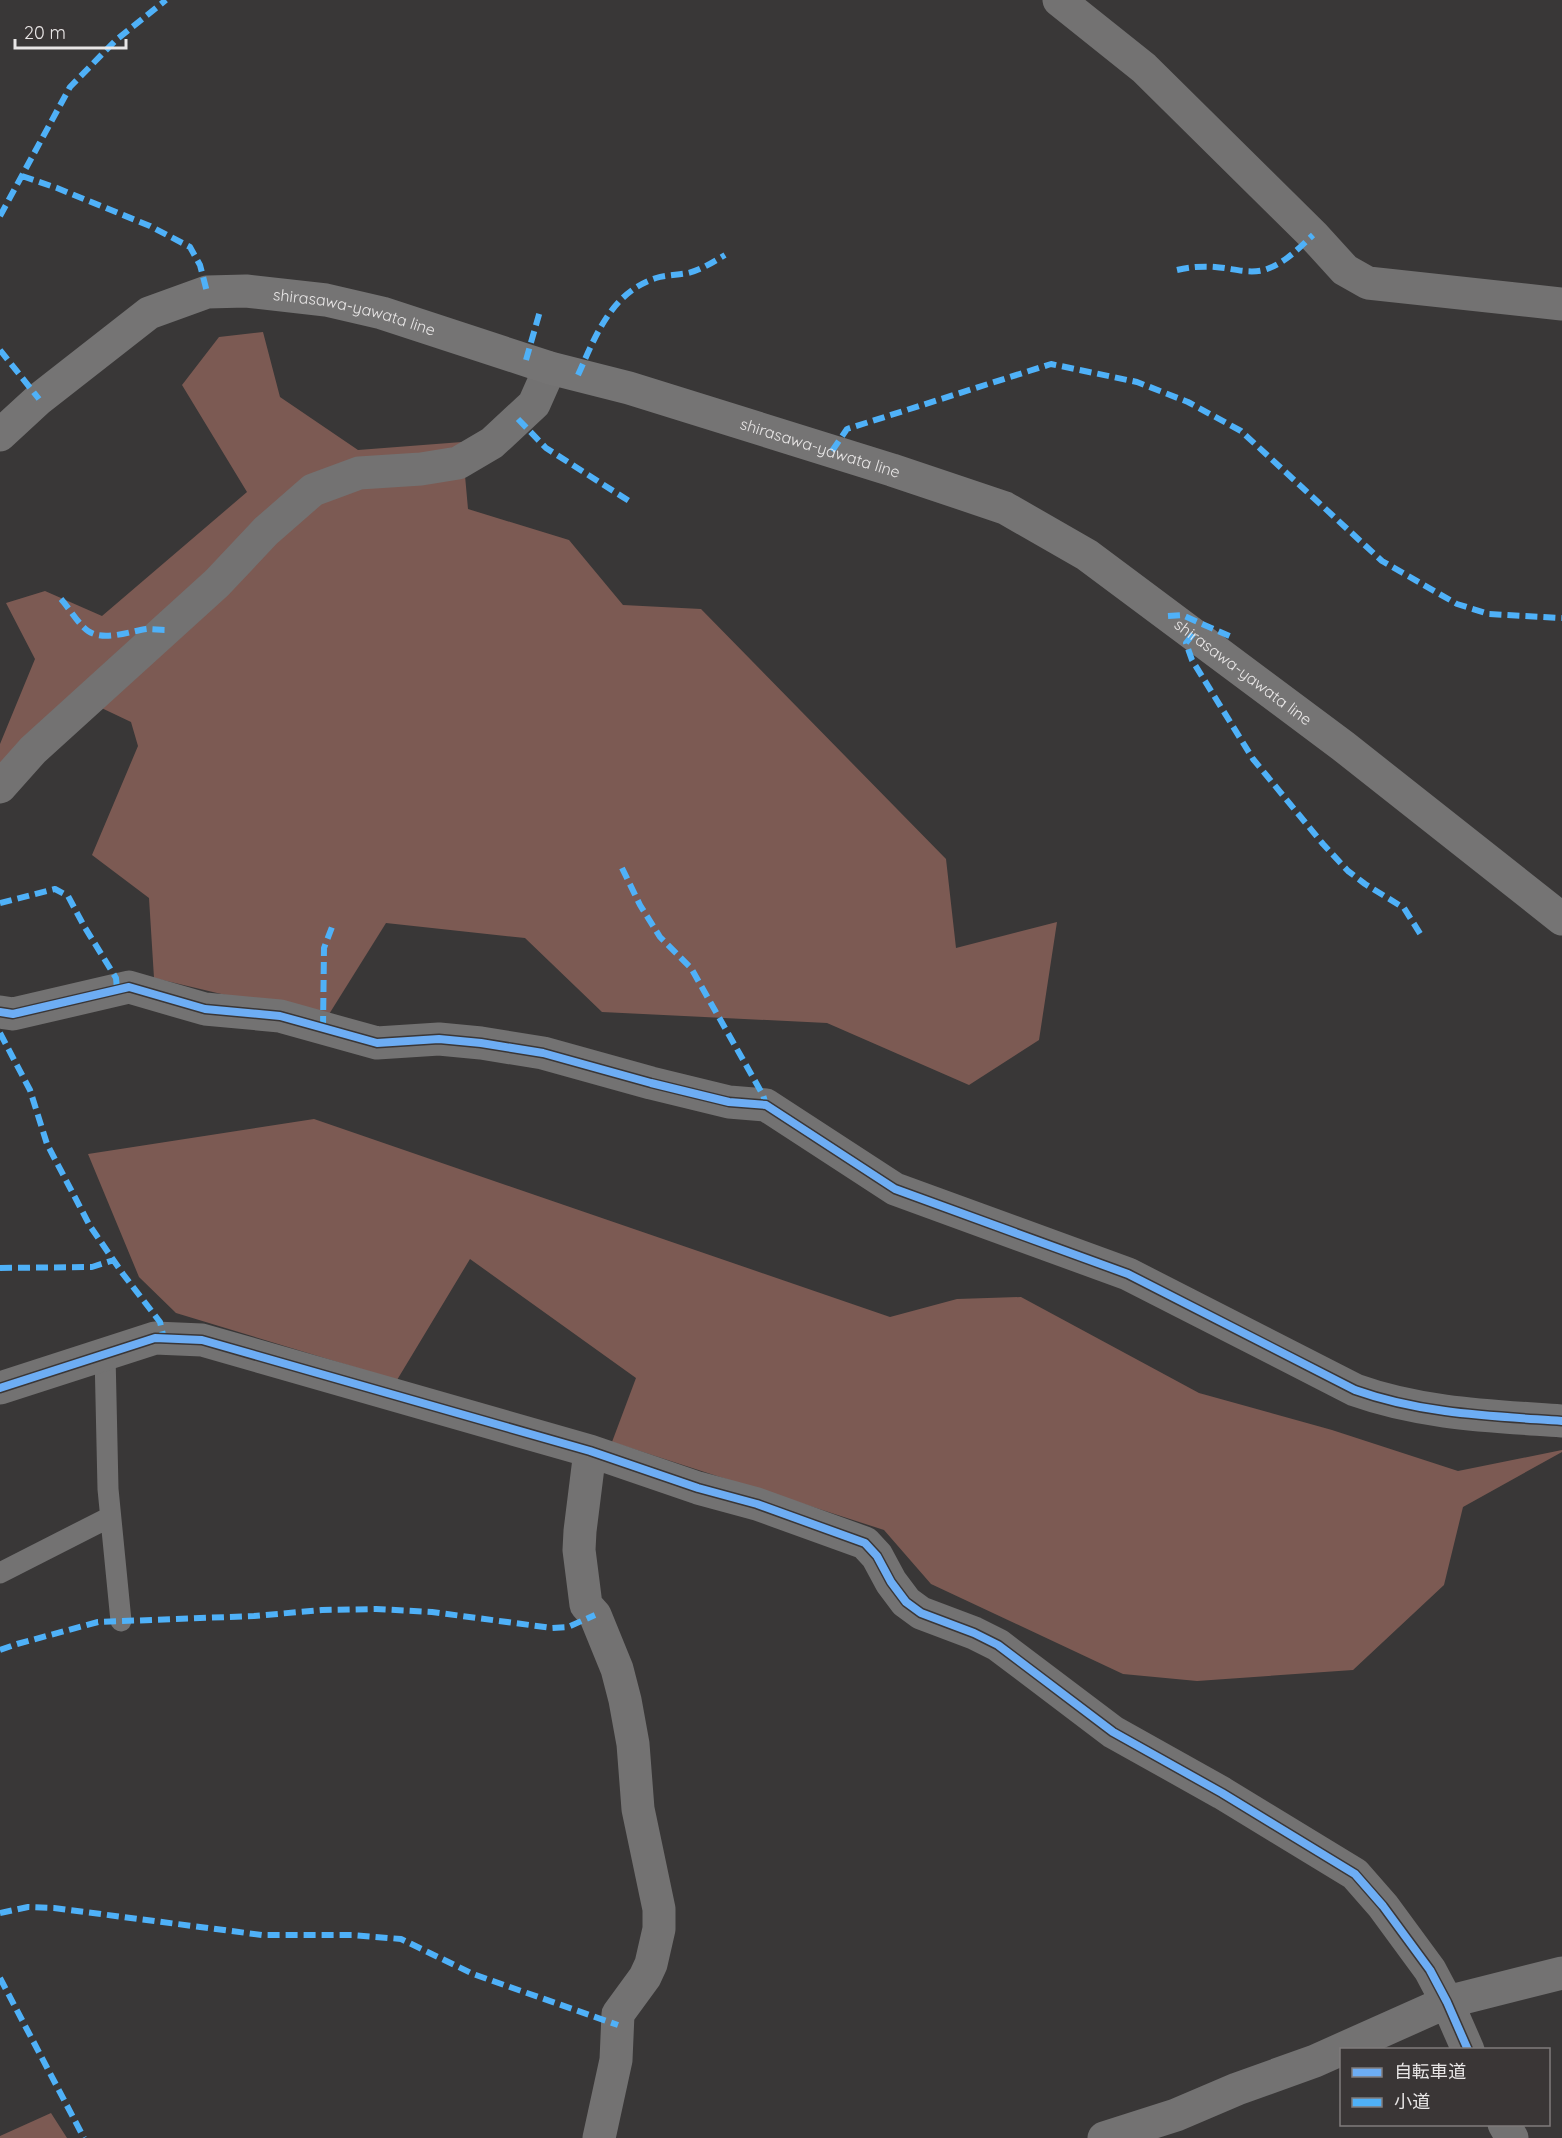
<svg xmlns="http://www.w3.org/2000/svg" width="1562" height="2138" font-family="Quicksand,'Noto Sans JP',sans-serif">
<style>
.forest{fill:#7c5a53}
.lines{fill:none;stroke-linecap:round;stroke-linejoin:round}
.lane{stroke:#737272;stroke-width:21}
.street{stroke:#737272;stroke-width:33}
.secondary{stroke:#757474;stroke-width:33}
.quiet{stroke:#4fb1f8;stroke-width:6;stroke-dasharray:12 6;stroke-linecap:butt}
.cycleway-casing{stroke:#3a3636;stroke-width:11}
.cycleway{stroke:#6dadf4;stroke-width:8}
.labels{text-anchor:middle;stroke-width:6;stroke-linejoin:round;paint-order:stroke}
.street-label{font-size:16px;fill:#e8e6e6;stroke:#3a3636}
</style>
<rect width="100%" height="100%" fill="#393737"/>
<!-- forest -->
<path class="forest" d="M263 332 280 397 358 450 462 442 468 509 569 540 623 605 701 609 946 859 956 948 1057 922 1039 1040 969 1085 827 1023 602 1012 525 938 386 923 326 1019 154 978 149 898 92 855 138 746 131 722 72 694 0 767V744L35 659 6 603 45 591 102 616 247 492 182 385 219 337Z
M314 1119 890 1317 957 1299 1021 1297 1199 1393 1332 1430 1458 1471 1562 1450V1452L1463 1507 1444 1585 1353 1670 1197 1681 1123 1674 931 1584 884 1530 612 1442 636 1378 470 1259 397 1380 176 1313 139 1277 88 1154Z
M51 2113 67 2138H0V2136Z"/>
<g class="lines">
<!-- lane -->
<path class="lane" d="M105 1354 108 1489 121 1621
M0 1573 110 1517"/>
<!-- street -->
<path class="street" d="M1059 0 1144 68 1313 235 1345 270 1368 283 1562 304
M0 787 33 750 217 583 266 531 313 490 359 473 421 469 458 463 492 443 534 404 550 368
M0 1012 13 1014 129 987 205 1009 280 1016 377 1043 439 1039 481 1043 543 1053 651 1083 729 1102 766 1105 895 1189 1128 1274 1355 1390C1422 1414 1492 1416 1562 1421
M0 1388 155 1338 202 1340 590 1451 698 1488 757 1504 865 1543 877 1556 891 1582 906 1602 921 1613 974 1633 998 1645 1113 1732 1222 1793 1355 1874 1383 1906 1430 1970 1447 2002 1468 2050
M590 1451 580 1531 579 1550 586 1605 595 1615 617 1669 625 1700 633 1744 638 1809 659 1909V1929L651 1964 645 1977 618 2014 616 2060 599 2138
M1504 2124 1512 2138
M1104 2138 1176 2115 1237 2089 1315 2061 1447 2002 1562 1973"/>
<!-- secondary -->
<path class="secondary" id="s1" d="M0 435 39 399 149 313 207 292 246 291 326 300 382 313 550 368 629 388 892 470 1005 508 1087 555 1343 746 1562 919"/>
<!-- quiet -->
<path class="quiet" d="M22 176 57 188 150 226 190 247 200 265 207 292
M0 216 70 87 116 40 166 0
M1177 270C1190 267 1202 266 1215 267 1232 268 1250 275 1267 269 1285 263 1299 248 1313 235
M0 350 39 399
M526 360 540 311
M578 375C596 335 611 293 656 278 666 275 677 275 688 273 701 270 713 262 725 255
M518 419 546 448 629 501
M832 451 847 429 1051 364 1137 382 1188 402 1241 431 1382 561 1457 604 1489 614 1562 618
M61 599C69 608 79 625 88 631 104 642 130 631 147 629 153 629 160 630 166 630
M1168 616 1182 615 1234 638
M1193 634 1186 643 1192 660 1253 759 1323 844 1348 871 1365 884 1404 908 1421 935
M622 868 640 905 660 937 691 968 763 1095 766 1105
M0 903 55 889 68 896 84 926 116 978 117 989
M323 1028 324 948 332 927
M0 1033 30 1090 47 1144 90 1226 123 1274 160 1322 164 1339
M0 1268 92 1267 114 1260
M0 1650 17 1644 98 1622 254 1616 322 1610 376 1609 432 1612 552 1628 568 1627 595 1615
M0 1913 28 1907 54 1908 262 1935H352L401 1939 473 1974 618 2025
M0 1978 84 2138"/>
<defs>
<path id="cycleway" d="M0 1012 13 1014 129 987 205 1009 280 1016 377 1043 439 1039 481 1043 543 1053 651 1083 729 1102 766 1105 895 1189 1128 1274 1355 1390C1422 1414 1492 1416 1562 1421
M0 1388 155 1338 202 1340 590 1451 698 1488 757 1504 865 1543 877 1556 891 1582 906 1602 921 1613 974 1633 998 1645 1113 1732 1222 1793 1355 1874 1383 1906 1430 1970 1447 2002 1468 2050"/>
</defs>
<!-- cycleway casing -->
<use href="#cycleway" class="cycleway-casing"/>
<!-- cycleway -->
<use href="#cycleway" class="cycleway"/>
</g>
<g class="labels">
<!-- street labels -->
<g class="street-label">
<text dy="6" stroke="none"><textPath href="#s1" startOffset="404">shirasawa-yawata line</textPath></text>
<text dy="6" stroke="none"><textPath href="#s1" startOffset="890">shirasawa-yawata line</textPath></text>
<text dy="6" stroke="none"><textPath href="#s1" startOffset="1374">shirasawa-yawata line</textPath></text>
</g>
</g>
<!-- legend -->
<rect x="1340" y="2048" width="210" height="78" fill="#3a3636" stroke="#807c7c" stroke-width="1.5"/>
<rect x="1352" y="2068" width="30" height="9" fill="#6dadf4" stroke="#807c7c" stroke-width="1.5"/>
<text x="1394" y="2078" font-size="18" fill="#e8e6e6">自転車道</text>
<rect x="1352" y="2098" width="30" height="9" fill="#4fb1f8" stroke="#807c7c" stroke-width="1.5"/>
<text x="1394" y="2108" font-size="18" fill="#e8e6e6">小道</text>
<!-- scale -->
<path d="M15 39v9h111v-9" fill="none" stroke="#e8e6e6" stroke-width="3"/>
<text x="24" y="39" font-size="18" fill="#e8e6e6" stroke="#3a3636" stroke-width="4.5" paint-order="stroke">20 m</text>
</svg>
